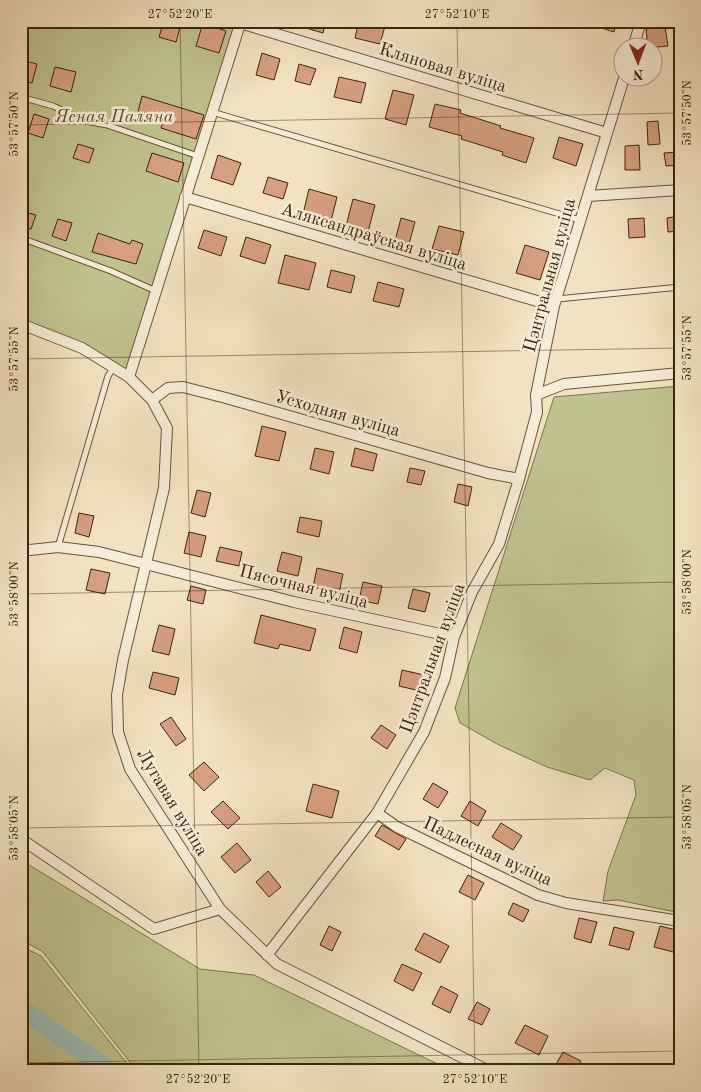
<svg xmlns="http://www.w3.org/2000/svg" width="701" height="1092" font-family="'Old Standard TT',serif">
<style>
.green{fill:#c0c28f;stroke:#7c744e}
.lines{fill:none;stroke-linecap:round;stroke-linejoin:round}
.river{stroke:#9bbdb7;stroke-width:19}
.building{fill:#d79f82;stroke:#39250c}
.lane-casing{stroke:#68543a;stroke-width:7}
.street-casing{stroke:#68543a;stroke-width:12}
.lane{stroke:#f7ecd7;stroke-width:5}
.street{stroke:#f7ecd7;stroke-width:10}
.ticks{fill:none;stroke:#39250c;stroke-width:1;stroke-opacity:0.45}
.labels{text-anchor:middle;stroke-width:5;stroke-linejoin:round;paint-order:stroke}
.street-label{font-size:18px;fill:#39250c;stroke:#f7ecd7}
.park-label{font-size:18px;font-style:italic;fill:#5b4c2d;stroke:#f7ecd7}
.neatline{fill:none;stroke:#39250c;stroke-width:2}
.ticks-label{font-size:12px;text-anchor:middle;fill:#39250c}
</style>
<rect width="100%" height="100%" fill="#f3e2c2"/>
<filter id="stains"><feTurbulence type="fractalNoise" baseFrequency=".004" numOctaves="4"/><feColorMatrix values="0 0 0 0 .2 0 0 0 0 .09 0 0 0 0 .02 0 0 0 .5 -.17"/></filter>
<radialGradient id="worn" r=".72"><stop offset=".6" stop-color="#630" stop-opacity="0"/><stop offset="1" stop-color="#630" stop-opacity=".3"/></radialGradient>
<!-- green -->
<path class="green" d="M21 21H241L129 377 82 348 21 329Z
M680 386V913L618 900 603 901 608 871 636 795 634 780 605 768 590 780 547 767 499 745 460 723 455 708 554 397Z
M21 860 200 969 254 975 452 1071H137L42 951 21 940Z
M21 946 41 956 133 1071H21Z"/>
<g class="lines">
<!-- river -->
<path class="river" d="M21 1009 104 1067V1071"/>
</g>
<!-- building -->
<path class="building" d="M164 21H182L176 42 159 37Z
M308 21H326L323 33 306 28Z
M359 21H366L385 26 380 44 355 38Z
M586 21H617L614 32 586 23Z
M203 23 226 31 219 53 196 46Z
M665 27 668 46 648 48 646 29Z
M262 53 280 59 274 80 256 75Z
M21 60 37 64 32 83 21 80Z
M299 64 316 69 310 85 295 81Z
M55 67 76 72 71 92 50 86Z
M339 77 366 83 361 103 334 97Z
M393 90 414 95 406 125 385 119Z
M142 96 204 115 196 139 161 128 164 119 138 112Z
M435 104 461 110 460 113 501 126 500 128 534 138 526 163 502 155 503 152 461 139 462 136 429 127Z
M34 114 49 119 43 138 28 133Z
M658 121 660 144 648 145 647 122Z
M559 137 583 144 576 166 553 158Z
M78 144 94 149 89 163 73 158Z
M639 145 640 170H625V146Z
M680 152V165L666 166 664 153Z
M152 153 184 163 178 182 146 171Z
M218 155 241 163 233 185 211 178Z
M268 177 288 183 283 199 263 193Z
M309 189 337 197 331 221 303 214Z
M353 199 375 205 368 232 346 226Z
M25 212 36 215 31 229 21 226Z
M680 216V231L668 232 667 218Z
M401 218 415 222 409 244 395 241Z
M644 218 645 237 629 238 628 219Z
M58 219 72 223 66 241 52 236Z
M439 226 464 232 458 255 432 249Z
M204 230 227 237 221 256 198 248Z
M98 233 130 244 132 240 143 244 136 264 92 252Z
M246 237 271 245 265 264 240 256Z
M525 245 549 252 540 280 516 273Z
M285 255 316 263 309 290 278 283Z
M331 270 355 276 351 293 327 287Z
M378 282 404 289 399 307 373 301Z
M262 426 286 432 279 461 255 456Z
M315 448 334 452 329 474 310 469Z
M355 448 377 454 373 471 351 466Z
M410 468 425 471 421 485 407 482Z
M458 484 472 487 468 506 454 502Z
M197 490 211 493 205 517 191 513Z
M79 513 94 516 89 537 75 533Z
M300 517 322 521 319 537 297 532Z
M189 532 206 536 201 557 184 553Z
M220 547 242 552 239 566 216 561Z
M282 552 302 557 298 576 277 571Z
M317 568 343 574 339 593 313 587Z
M91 569 110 573 105 594 86 590Z
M363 582 382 586 378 604 359 600Z
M191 586 206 590 203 604 187 600Z
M413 589 430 593 425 612 408 608Z
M261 615 316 629 310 651 280 644 278 649 254 643Z
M159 625 175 629 169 655 152 651Z
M344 627 362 632 357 653 339 648Z
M402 670 424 675 420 691 399 686Z
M153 672 179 678 175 695 149 688Z
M171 717 186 739 176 746 160 724Z
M381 725 396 735 387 749 371 738Z
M204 762 219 777 204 791 189 775Z
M433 783 448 792 438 808 423 799Z
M313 784 339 791 332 818 306 811Z
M223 801 240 818 228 829 211 812Z
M470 801 486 811 478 826 461 816Z
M501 823 522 836 513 850 492 837Z
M382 825 406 839 399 850 375 836Z
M237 843 251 860 235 873 221 857Z
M268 871 281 887 269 897 256 882Z
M468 875 484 883 475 900 459 892Z
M513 903 529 910 523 922 508 914Z
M579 918 597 922 591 943 574 938Z
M329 926 341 932 332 951 320 945Z
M660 926 680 931V945L677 953 654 947Z
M614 927 634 932 629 950 609 945Z
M424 933 449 946 440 963 415 950Z
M402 964 422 973 413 991 394 981Z
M441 986 458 995 450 1013 432 1004Z
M477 1002 490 1009 482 1025 468 1019Z
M525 1025 548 1036 539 1055 515 1043Z
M563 1052 581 1061 576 1071H565L555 1066Z"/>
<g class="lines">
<defs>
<path id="lane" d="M21 97 53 106 86 121 107 125 198 156
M212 112 580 220
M21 238 111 271 156 291
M557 299 680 287
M58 547 108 376 114 367"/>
<path id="street" d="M240 23 607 133
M633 48 641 21
M588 196 680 190
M185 197 554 306
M21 324 82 348 129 377 152 400 167 428 164 488 123 660 117 695 118 732 130 769 220 909 277 964 489 1071
M129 377 241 21
M536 395 564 384 680 373
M152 400 168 388 183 387 226 398 488 473 519 479
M21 548 30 550 58 547 99 552 294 602 454 637
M377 813 397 827 538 895 566 903 680 921
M21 839 154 929 220 909
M267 955 377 813 424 732 445 678 454 637 472 592 499 544 519 479 537 412 536 395 554 306 624 78"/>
</defs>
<!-- lane casing -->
<use href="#lane" class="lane-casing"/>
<!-- street casing -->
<use href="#street" class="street-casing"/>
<!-- lane -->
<use href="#lane" class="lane"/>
<!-- street -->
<use href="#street" class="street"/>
</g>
<!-- ticks -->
<path class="ticks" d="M180 21 199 1071M457 21 475 1071M21 125 680 113M21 359 680 348M21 594 680 582M21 828 680 817M21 1063 680 1051"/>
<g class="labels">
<!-- street labels -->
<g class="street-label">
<text transform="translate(443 67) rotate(17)" y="6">Кляновая вуліца</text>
<text transform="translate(374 236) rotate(17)" y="6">Аляксандраўская вуліца</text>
<text transform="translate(549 275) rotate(-75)" y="6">Цэнтральная вуліца</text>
<text transform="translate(338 413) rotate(16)" y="6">Усходняя вуліца</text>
<text transform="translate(304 586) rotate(14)" y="6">Пясочная вуліца</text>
<text transform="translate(432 658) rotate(-70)" y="6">Цэнтральная вуліца</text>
<text transform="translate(173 802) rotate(59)" y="6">Лугавая вуліца</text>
<text transform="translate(488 851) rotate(25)" y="6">Падлесная вуліца</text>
</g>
<!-- park labels -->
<g class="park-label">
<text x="114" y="122">Ясная Паляна</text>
</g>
</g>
<!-- margin -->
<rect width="701" height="1092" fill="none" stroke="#f3e2c2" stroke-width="55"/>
<!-- north arrow -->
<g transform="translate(638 62) rotate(179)"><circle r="24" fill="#f7ecd7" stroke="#ab9c86"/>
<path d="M0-4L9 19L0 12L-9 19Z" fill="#8f2418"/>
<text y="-8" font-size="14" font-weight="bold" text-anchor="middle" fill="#39250c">N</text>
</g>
<rect x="28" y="28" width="646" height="1036" class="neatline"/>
<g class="ticks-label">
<text x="180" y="18">27°52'20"E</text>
<text x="457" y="18">27°52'10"E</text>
<text transform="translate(687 113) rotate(-90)" y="4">53°57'50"N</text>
<text transform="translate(14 124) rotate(-90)" y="4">53°57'50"N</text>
<text transform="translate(687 348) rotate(-90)" y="4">53°57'55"N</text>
<text transform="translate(14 359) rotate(-90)" y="4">53°57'55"N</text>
<text transform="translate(687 582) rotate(-90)" y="4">53°58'00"N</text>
<text transform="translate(14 594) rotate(-90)" y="4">53°58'00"N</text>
<text transform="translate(687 817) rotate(-90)" y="4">53°58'05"N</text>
<text transform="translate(14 828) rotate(-90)" y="4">53°58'05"N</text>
<text x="198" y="1083">27°52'20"E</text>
<text x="475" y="1083">27°52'10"E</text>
</g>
<rect width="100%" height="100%" filter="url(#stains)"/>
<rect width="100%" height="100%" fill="url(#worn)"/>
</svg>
